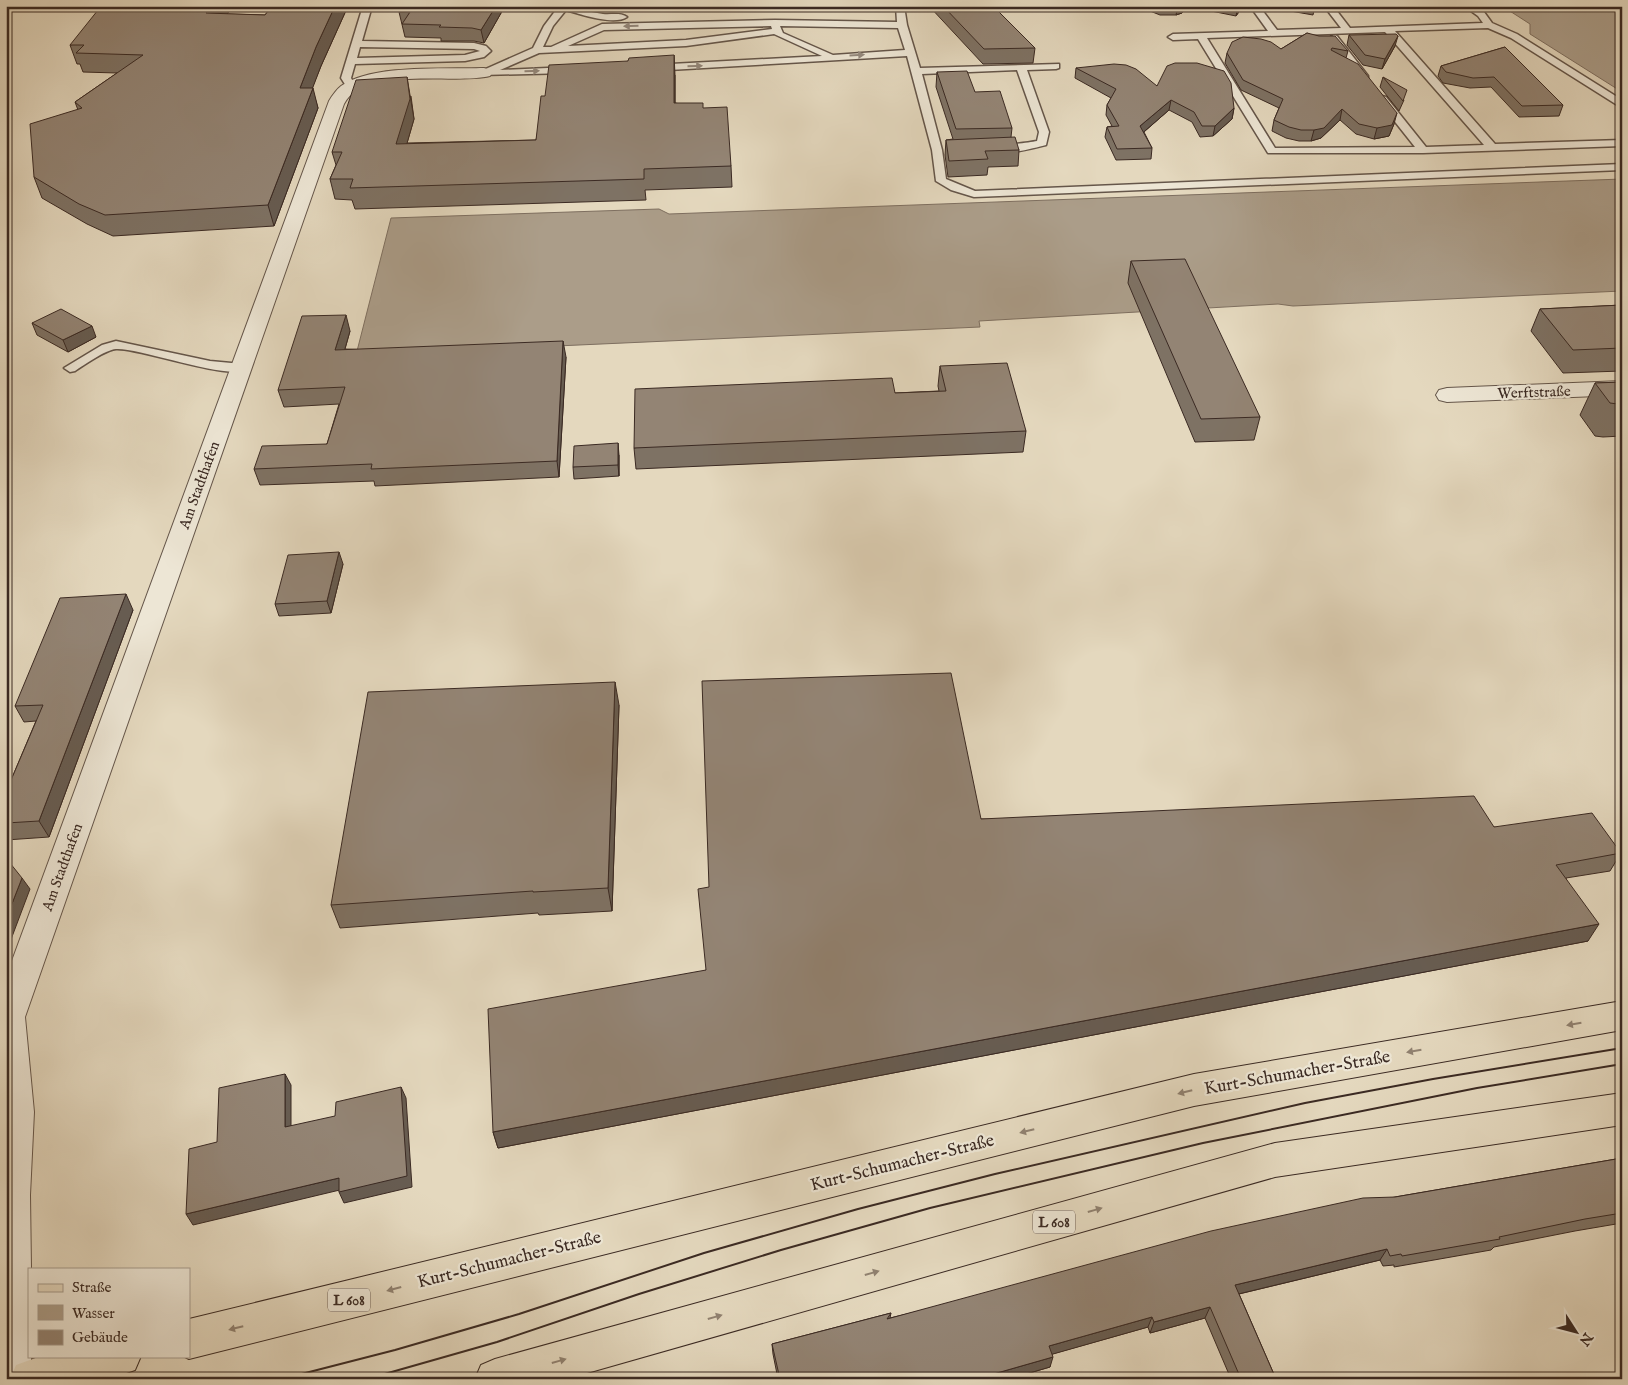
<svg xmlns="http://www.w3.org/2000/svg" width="1628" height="1385" font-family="'IM FELL English',serif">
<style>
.water{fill:#ab9d89;stroke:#7e6f60}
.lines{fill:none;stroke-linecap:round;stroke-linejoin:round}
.lane-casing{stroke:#65564a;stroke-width:3}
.street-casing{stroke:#65564a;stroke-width:2}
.primary-casing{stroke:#3b2a23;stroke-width:2}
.lane{fill:#ede6d5;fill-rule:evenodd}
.street{fill:#ede6d5;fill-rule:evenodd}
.primary{fill:#e4d8be;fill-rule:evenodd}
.tram{stroke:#3b2a23;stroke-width:2}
.wall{fill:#7e7264;stroke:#3b2a23}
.shaded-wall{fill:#675c51;stroke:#3b2a23}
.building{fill:#938474;stroke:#3b2a23}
.oneway{fill:#94887c}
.oneway2{fill:#908170}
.labels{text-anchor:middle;stroke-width:4.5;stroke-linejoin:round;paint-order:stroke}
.shield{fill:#ede6d5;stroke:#706258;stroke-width:1}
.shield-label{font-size:14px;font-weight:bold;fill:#3b2a23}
.street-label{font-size:15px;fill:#3b2a23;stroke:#ede6d5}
.near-street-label{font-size:18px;fill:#3b2a23;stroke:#ede6d5}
</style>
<rect width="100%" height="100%" fill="#e4d8be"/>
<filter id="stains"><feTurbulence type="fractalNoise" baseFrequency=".004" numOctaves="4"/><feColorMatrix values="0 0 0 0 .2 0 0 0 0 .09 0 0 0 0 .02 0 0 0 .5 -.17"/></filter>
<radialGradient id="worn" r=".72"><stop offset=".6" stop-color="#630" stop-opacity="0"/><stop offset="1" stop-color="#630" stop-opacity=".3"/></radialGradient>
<!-- water -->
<path class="water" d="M1502 6H1622V92L1530 34V24Z
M1622 179V291L1293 306 1278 304 979 321 980 327 356 355 391 218 659 209 669 214Z"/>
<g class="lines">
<defs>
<path id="lane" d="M363 6H372L362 41 474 43 486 46 491 51 484 57 465 61 355 64 351 78 356 87 351 90 348 89 341 78ZM360 47 474 49 480 51 465 55 357 58Z
M559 6C575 6 587 12 603 14 611 15 620 12 627 17 614 26 580 14 566 10L553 26 543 47H551L602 24 775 20 897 22 896 6H904L907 25 920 68 1059 64V68L1056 69 1027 70 1049 132 1046 145C1034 148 1003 157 994 149 999 145 1028 143 1037 141L1039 132 1017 70 922 74 942 150 946 179 975 191 1622 164V170L974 197 951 190 936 181 932 150 907 56 652 71 647 68 652 65 822 56 774 34 686 46 539 53 500 70 570 67 575 70 570 73 481 75V71L533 48 544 26ZM771 26 772 29 686 40 568 46 604 30ZM780 26 898 28 905 50 833 55 783 33Z
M1250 6H1259L1277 30 1341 28 1324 6H1333L1350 28 1483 23 1478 16 1464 6H1475L1484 12 1492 23 1517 34 1622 100V108L1511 38 1488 28 1395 31 1495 144 1622 140V146L1423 153H1268L1198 39 1173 40 1168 37 1173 34 1268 31ZM1385 32 1484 145 1426 147 1386 97 1382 96 1377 99 1415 147 1275 148 1207 38Z
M1334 35 1337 36 1368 76V80H1362L1331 40 1329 38Z
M116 341 210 361 242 364 248 368C235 383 138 347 116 349 105 350 84 365 75 371L70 372 64 368 102 345Z"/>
<path id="street" d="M484 68 490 70 492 73 490 76C454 85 364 65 344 104L25 1017 34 1112 30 1195 31 1269H29V1356H31V1379H6V977L329 101C332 96 336 90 341 86 371 64 447 69 484 68Z
M1622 381V395L1447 402 1439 400 1436 395 1439 390 1447 388Z"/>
<path id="primary" d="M1622 1001V1030L1194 1106 189 1359 183 1356H189V1319L1194 1074Z
M1622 1093V1125L1275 1177 566 1379H475L481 1365 495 1359 1275 1143Z
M41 1356H141L135 1370 109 1379H10L16 1365Z"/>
</defs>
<!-- lane casing -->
<use href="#lane" class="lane-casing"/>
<!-- street casing -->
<use href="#street" class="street-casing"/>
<!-- primary casing -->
<use href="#primary" class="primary-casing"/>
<!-- lane -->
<use href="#lane" class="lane"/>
<!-- street -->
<use href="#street" class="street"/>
<!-- primary -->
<use href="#primary" class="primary"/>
<!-- tram -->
<path class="tram" d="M282 1379 395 1350 519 1314 704 1253 858 1209 995 1174 1305 1103 1433 1079 1622 1048
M367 1379 497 1342 639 1294 781 1250 930 1208 1203 1143 1477 1088 1622 1064"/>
</g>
<!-- wall -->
<path class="wall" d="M272 6H348L321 66 312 88 318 108 274 226 113 236 87 224 42 198 34 177 78 110 75 102 117 73 83 72 80 64H77L70 45 227 14 265 15Z
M505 6 484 43 474 41H441V38L405 37 399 12Z
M929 6H993L1035 48 1033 63 983 64Z
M1151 6H1188L1182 13 1176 15H1160L1150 11Z
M1205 6H1243L1236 16 1211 11Z
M1275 6H1315L1313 15 1279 9Z
M1377 6H1410L1405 9 1376 11Z
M1307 33 1348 51 1346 58 1394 124 1389 136 1374 139 1356 134 1340 120 1321 138 1311 141H1299L1286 138 1272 131 1274 120 1279 108 1241 90 1225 63 1227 53 1281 49Z
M1349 35 1395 46 1382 69 1363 65 1347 45Z
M1505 47 1563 105 1559 116 1519 117 1491 87 1470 88 1443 83 1438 76 1441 66Z
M628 61 675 75V103L703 108 731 166 732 187 645 190 646 200 355 209 352 200 335 199 330 179 336 165 332 152 411 96 414 119 407 143 536 140 545 96Z
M1076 68 1157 86 1234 108 1232 119 1213 136 1200 137 1192 122 1169 110 1144 132 1152 148 1151 159 1116 160 1105 137 1107 127 1112 126 1106 115 1107 105 1111 98 1075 78Z
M937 72 975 92 1012 128 1011 137 1019 150 1018 166 988 167 987 175 948 177 945 155 946 140 953 139 936 87Z
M1383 77 1404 100 1399 111 1380 87Z
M1131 261 1260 417 1254 440 1195 442 1128 283Z
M1622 305V371L1563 373 1531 331 1540 309Z
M32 323 96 337 68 352 37 335Z
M350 331 345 349 566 357 559 477 375 486 374 481 260 485 254 469 327 444 339 404 284 407 278 390Z
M940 366 1026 431 1023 452 636 469 634 448 895 393 939 391 938 386Z
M1622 382V436L1603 437 1595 436 1580 415 1595 383Z
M619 455V476L574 479 573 467Z
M343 564 331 613 279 616 275 604Z
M133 610 49 837 6 840V792L36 721 24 722 15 706Z
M619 705 612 911 539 915 538 913 340 928 331 905Z
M981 819 1494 827 1621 853 1610 871 1566 878 1588 941 498 1148 493 1132 706 970Z
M1622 1158V1223L1575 1231 1494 1247 1491 1250 1394 1267V1265L1383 1266 1380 1260 1239 1294 1276 1379H1231L1205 1318 1150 1333 1148 1327 1052 1354 1050 1367 1009 1379H778L773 1354 772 1344 891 1313 890 1318 1395 1197Z"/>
<!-- shaded-wall -->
<path class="shaded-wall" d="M212 6H234L211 32 206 13Z
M335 6H348L321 66 305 108 300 88 316 47Z
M496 6H505L484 43 481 30Z
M1178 6H1188L1182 13 1176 15Z
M1238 6H1243L1236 16Z
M1398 36 1395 46 1382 69 1385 59Z
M674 55 675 75V123L674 103Z
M407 77 414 119 401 164 396 144Z
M313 88 318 108 274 226 268 205Z
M1171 100 1169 110 1139 136 1140 126Z
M1234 108 1232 119 1213 136 1215 126Z
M1342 109 1340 120 1321 138 1311 141 1314 130Z
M1397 113 1394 124 1389 136 1374 139 1377 128Z
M346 315 350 331 340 366 335 350Z
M92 326 96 337 68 352 63 340Z
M563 341 566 357 559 477 557 461Z
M618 443 619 455V476L618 465Z
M339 552 343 564 331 613 327 601Z
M126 594 133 610 49 837 39 821Z
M615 682 619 705 612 911 608 888Z
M22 878 30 889 7 950 6 948V919Z
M1599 924 1588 941 498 1148 493 1132Z
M285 1074 291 1085V1138L285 1127Z
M401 1087 406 1098 412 1187 344 1203 339 1192Z
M339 1178 344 1189 193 1225 186 1214Z
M1387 1249 1380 1260 1230 1296 1235 1285Z
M1210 1307 1205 1318 1150 1333 1154 1322Z
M1152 1317 1148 1327 1046 1356 1049 1346Z
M1053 1357 1050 1367 1009 1379H976Z"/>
<!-- building -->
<path class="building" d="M103 6H212L206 13 265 15 272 6H335L316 47 300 88H313L268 205 105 215 79 204 34 177 30 124 82 108 75 102 143 55 76 53 84 45H70L98 10Z
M401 6H496L481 30 472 28 439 27 441 25 402 24 410 12H399Z
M943 6H993L1035 48 984 49Z
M1307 33 1319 36H1335L1348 51 1332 48 1331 50 1358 64 1397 113 1392 125 1377 128 1359 124 1342 109 1324 128 1314 130H1301L1289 127 1274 120 1283 99 1243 80 1227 53 1232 42 1243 37 1261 39 1271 42 1281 49Z
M1396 34 1398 36 1385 59 1365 55 1349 35Z
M1505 47 1563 105 1522 106 1494 77 1473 78 1446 72 1441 66Z
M674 55V103H703V108L727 107 731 166 644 169V179L350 188 353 179H330L342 152H332L356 80 407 77 410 99 396 144 536 140 541 96H545L549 65 628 61 629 58Z
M1175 63H1197L1224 71 1231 83 1234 108 1215 126H1202L1194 112 1171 100 1140 126 1152 148 1117 149 1107 127 1119 126 1107 105 1116 89 1076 68 1114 64 1126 65 1136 69 1157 86 1167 66Z
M967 71 975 92 1000 91 1012 128 956 129 937 72Z
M1383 77 1407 90 1403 101Z
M1015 137 1019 150 985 151 988 159 949 161 946 140Z
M1185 259 1260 417 1201 419 1131 261Z
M1622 305V348L1573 350 1540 309Z
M61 309 92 326 63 340 32 323Z
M346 315 335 350 563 341 557 461 371 469 372 464 254 469 262 446 327 444 345 387 278 390 302 316Z
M1007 363 1026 431 634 448 635 389 892 378 895 393 946 391 940 366Z
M1622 382V404H1618L1610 403 1595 383Z
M618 443V465L573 467 574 446Z
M339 552 327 601 275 604 288 555Z
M126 594 39 821 6 823V792L43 705 15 706 60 598Z
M951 673 981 819 1474 796 1494 827 1592 813 1621 853 1556 865 1599 924 493 1132 488 1009 706 970 698 889 709 887 702 681Z
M615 682 608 888 533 892V891L331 905 368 692Z
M6 858 22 878 6 919Z
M285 1074V1127L335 1116 336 1102 401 1087 407 1176 339 1192V1178L186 1214 189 1149 217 1142 219 1088Z
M1622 1158V1213L1585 1219 1499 1237 1500 1239 1402 1256 1401 1254 1390 1256 1387 1249 1235 1285 1276 1379H1241L1210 1307 1154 1322 1152 1317 1049 1346 1053 1357 976 1379H780L772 1344 891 1313 887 1319 1211 1231 1363 1198 1395 1197Z"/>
<!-- one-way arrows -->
<defs><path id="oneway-solid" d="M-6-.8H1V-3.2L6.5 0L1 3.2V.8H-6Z" transform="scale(1.25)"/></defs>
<g class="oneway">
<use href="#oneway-solid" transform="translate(631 26) rotate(178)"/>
<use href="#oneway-solid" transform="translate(857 55) rotate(-4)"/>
<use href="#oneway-solid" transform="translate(695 66) rotate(-2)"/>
<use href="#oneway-solid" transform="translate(532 71) rotate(-2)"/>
</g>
<g class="oneway2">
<use href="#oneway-solid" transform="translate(1574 1024) rotate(170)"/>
<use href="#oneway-solid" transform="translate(1414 1051) rotate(170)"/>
<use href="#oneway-solid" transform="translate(1185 1092) rotate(166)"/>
<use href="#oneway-solid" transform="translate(1027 1131) rotate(166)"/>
<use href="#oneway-solid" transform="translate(1095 1210) rotate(-16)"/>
<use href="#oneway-solid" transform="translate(872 1273) rotate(-16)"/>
<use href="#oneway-solid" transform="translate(394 1289) rotate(165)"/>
<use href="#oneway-solid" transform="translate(715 1317) rotate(-16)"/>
<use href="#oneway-solid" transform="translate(236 1328) rotate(166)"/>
<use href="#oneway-solid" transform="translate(559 1361) rotate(-16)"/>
</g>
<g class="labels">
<!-- shield labels -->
<g class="shield">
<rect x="1033" y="1210.5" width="42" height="23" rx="4"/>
<rect x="328" y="1288.5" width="42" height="23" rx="4"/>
</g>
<g class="shield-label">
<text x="1054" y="1227">L 608</text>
<text x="349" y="1305">L 608</text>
</g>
<!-- street labels -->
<g class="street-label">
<text transform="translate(1534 392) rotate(-2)" y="5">Werftstraße</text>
<text transform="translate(199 485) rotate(-70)" y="5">Am Stadthafen</text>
<text transform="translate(62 867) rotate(-70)" y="5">Am Stadthafen</text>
</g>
<!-- near-street labels -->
<g class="near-street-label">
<text transform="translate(1297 1072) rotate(-10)" y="6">Kurt-Schumacher-Straße</text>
<text transform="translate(902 1162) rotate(-14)" y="6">Kurt-Schumacher-Straße</text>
<text transform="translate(509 1259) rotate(-14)" y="6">Kurt-Schumacher-Straße</text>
</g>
</g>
<!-- margin -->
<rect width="1628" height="1385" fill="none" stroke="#e4d8be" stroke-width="25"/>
<rect x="8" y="8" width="1613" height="1370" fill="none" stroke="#3b2a23" stroke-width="2.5"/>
<rect x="12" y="12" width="1603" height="1360" fill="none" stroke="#3b2a23"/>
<!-- legend -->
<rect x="28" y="1268" width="162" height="90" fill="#ede6d5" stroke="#a69b8e"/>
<rect x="38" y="1284" width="25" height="8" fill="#e4d8be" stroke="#a69b8e"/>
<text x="72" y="1292" font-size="15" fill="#3b2a23">Straße</text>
<rect x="38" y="1305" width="25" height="15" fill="#ab9d89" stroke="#a69b8e"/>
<text x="72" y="1318" font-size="15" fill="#3b2a23">Wasser</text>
<rect x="38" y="1330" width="25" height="15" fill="#938474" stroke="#a69b8e"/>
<text x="72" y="1342" font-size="15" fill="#3b2a23">Gebäude</text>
<!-- north arrow -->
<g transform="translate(1576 1332) rotate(126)" stroke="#ede6d5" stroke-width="4" paint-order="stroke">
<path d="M0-4L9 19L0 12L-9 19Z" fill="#3b2a23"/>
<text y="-8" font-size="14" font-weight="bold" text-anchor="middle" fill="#3b2a23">N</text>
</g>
<rect width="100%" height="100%" filter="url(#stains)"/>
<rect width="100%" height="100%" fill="url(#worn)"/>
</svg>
